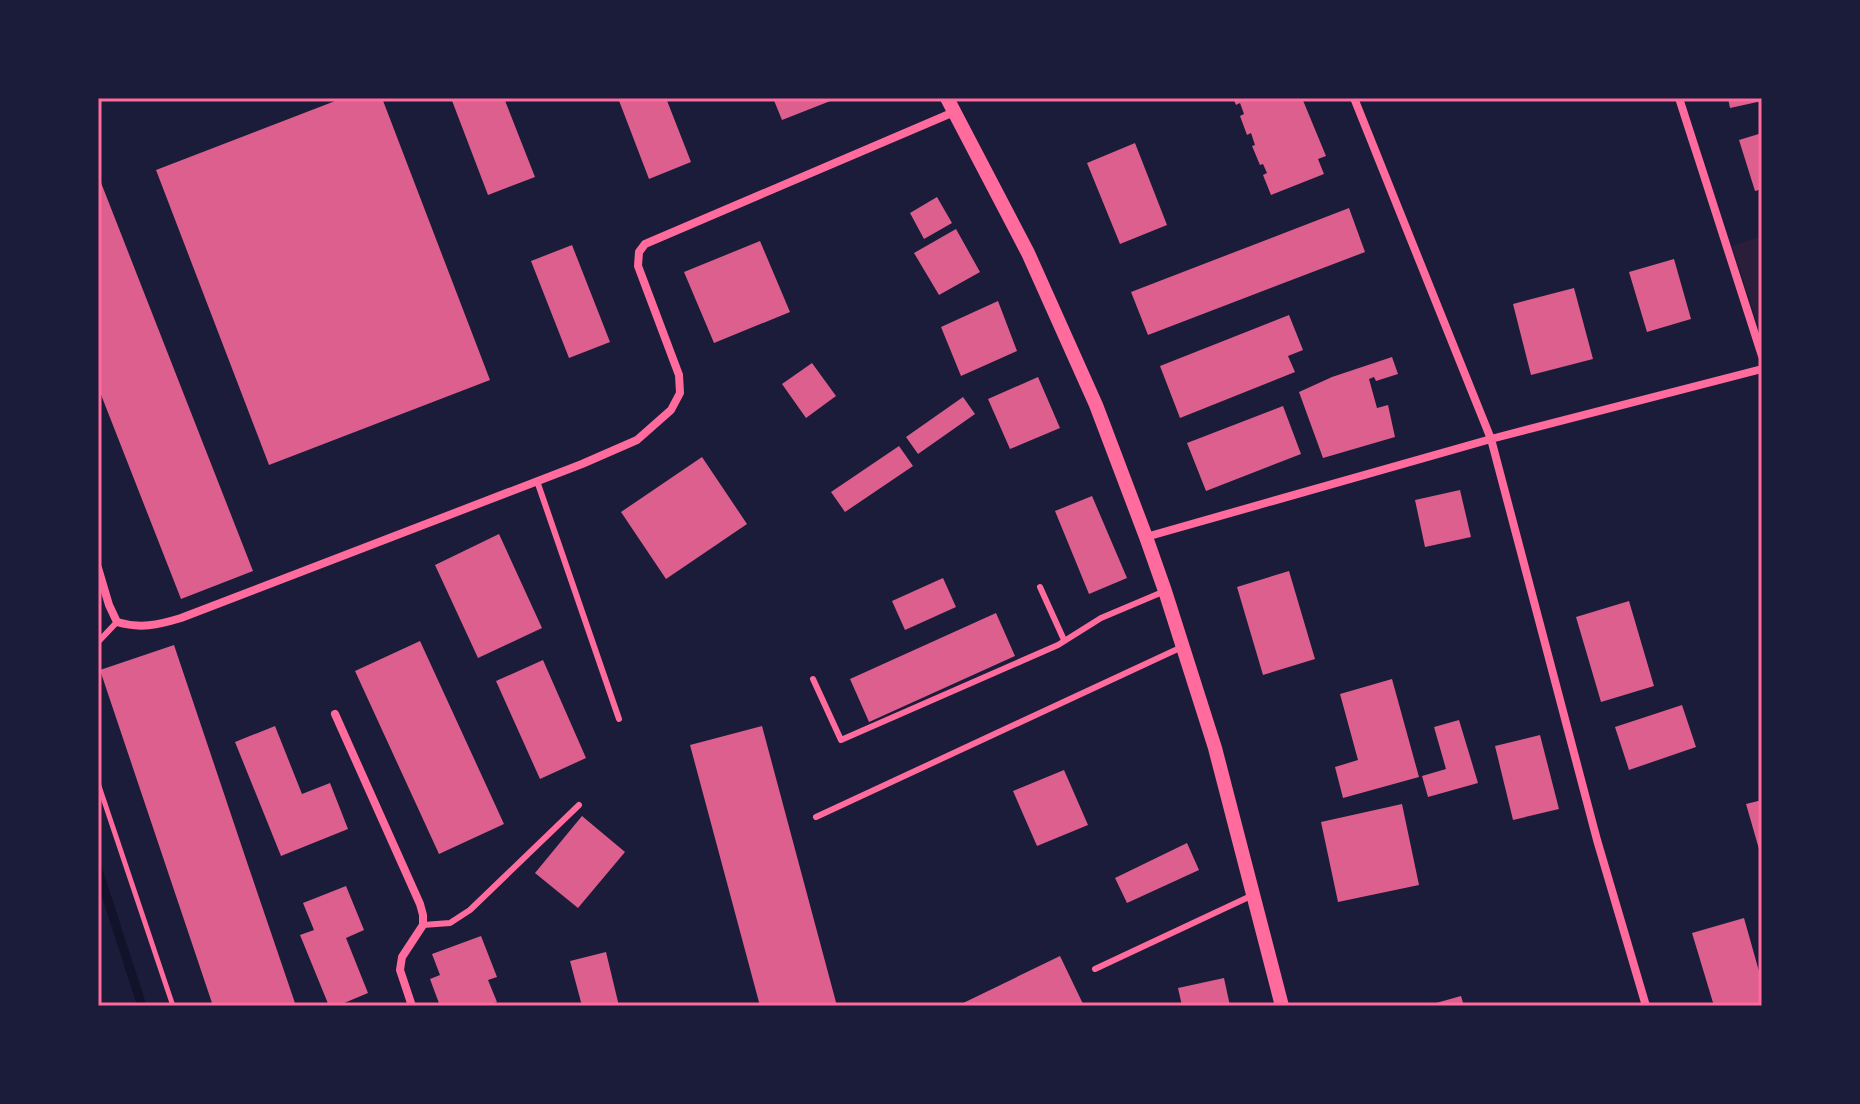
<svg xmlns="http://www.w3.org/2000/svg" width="1860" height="1104" font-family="Overpass,sans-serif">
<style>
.green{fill:#2a1e3b}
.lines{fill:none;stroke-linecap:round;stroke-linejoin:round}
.stream{stroke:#12122b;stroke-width:9}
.building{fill:#dd5f8e}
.path{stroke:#ff6b9d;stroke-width:5}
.service{stroke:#ff6b9d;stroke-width:6}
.minor{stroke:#ff6b9d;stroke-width:8}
.tertiary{stroke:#ff6b9d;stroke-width:14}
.neatline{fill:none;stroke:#ff6b9d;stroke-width:3}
</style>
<rect width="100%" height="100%" fill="#1b1b3a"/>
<!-- green -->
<path class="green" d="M1762 236V338L1732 246Z"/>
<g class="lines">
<!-- stream -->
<path class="stream" d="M98 870 142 1006"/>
</g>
<!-- building -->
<path class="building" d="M343 98H382L490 380 269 465 156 170Z
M451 98H504L535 177 488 195Z
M618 98H666L691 162 649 179Z
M773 98H838L782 120Z
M1233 98H1302L1326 156 1318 159 1324 174 1271 195 1263 175 1267 173 1263 164 1260 165 1252 146 1255 145 1251 133 1247 135 1240 116 1244 114 1240 103 1236 105Z
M1728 98H1762V101L1730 108Z
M1762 133V189L1755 191 1739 140Z
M1135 143 1167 225 1120 244 1087 163Z
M98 175 253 571 181 599 98 387Z
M937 197 952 223 924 239 910 213Z
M1349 208 1365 252 1148 335 1131 292Z
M956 229 980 272 939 295 914 253Z
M760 241 790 312 714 343 684 272Z
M572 245 610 342 569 358 531 261Z
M1674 259 1691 319 1647 332 1629 272Z
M1574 288 1593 359 1531 375 1513 304Z
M998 301 1017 351 961 376 941 327Z
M1289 315 1303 350 1288 356 1295 372 1180 418 1160 366Z
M1392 357 1398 374 1376 381 1374 377 1369 379 1377 408 1388 405 1395 437 1323 458 1299 392 1332 377Z
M812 363 836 396 806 418 782 384Z
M1038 377 1060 428 1010 449 988 399Z
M963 397 975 414 918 454 906 437Z
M1283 406 1301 454 1206 491 1187 443Z
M899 446 913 466 845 512 831 492Z
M702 457 747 524 666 579 621 512Z
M1460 490 1471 537 1425 547 1415 500Z
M1092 496 1127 578 1089 594 1055 511Z
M499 534 542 628 478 658 435 565Z
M1289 571 1315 659 1263 675 1237 587Z
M943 578 956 607 905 630 892 601Z
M1629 601 1654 686 1601 702 1576 617Z
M996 613 1015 656 869 722 850 679Z
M420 641 504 824 439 854 355 671Z
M174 645 249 868 296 1006H213L100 670Z
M543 660 586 758 540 779 496 681Z
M1392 679 1419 777 1343 798 1335 767 1358 760 1340 694Z
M1682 705 1696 747 1629 770 1615 727Z
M1459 720 1478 783 1428 797 1422 776 1446 769 1434 727Z
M275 726 302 794 330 783 348 829 281 856 235 742Z
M762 726 837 1006H760L690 745Z
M1540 735 1559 809 1513 820 1495 746Z
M1064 770 1088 825 1037 846 1013 791Z
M1762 800V855L1761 856 1746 804Z
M1402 804 1419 885 1338 902 1321 822Z
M582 816 625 852 578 908 535 873Z
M1187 843 1199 870 1127 903 1115 878Z
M346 886 364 930 346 938 368 993 337 1006H329L300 935 314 930 303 903Z
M1744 918 1762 982V1006H1714L1692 933Z
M481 936 497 977 488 980 497 1002 487 1006H440L430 979 440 975 432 954Z
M606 952 619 1006H582L570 961Z
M1060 956 1084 1006H957Z
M1224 978 1230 1006H1182L1178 988Z
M1461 996 1464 1006H1429V1005Z"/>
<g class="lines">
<!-- path -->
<path class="path" d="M98 783 173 1006"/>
<!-- service -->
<path class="service" d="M537 481 619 719
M1040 587 1064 640
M98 642 117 622
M813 679 841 740 1058 645 1101 618 1165 591
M816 817 1182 647
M423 925 450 923 470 910 579 805
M1095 969 1253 895"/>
<!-- minor -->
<path class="minor" d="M1354 98 1491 439 1597 840 1646 1006
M1679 98 1762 356
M1146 537 1491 439 1762 369
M98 568 109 605 117 622C140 629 158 625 181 618L582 464 637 440 671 410 680 393 679 375 638 266 639 252 645 244 954 112
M335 714 420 904 423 915V925L402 957 400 970 412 1006"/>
<!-- tertiary -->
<path class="tertiary" d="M947 98 1028 253 1096 405 1146 537 1165 591 1215 748 1282 1006"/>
</g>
<!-- border -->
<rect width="1860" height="1104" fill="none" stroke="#1b1b3a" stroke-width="200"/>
<rect x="100" y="100" width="1660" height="904" class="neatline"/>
</svg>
